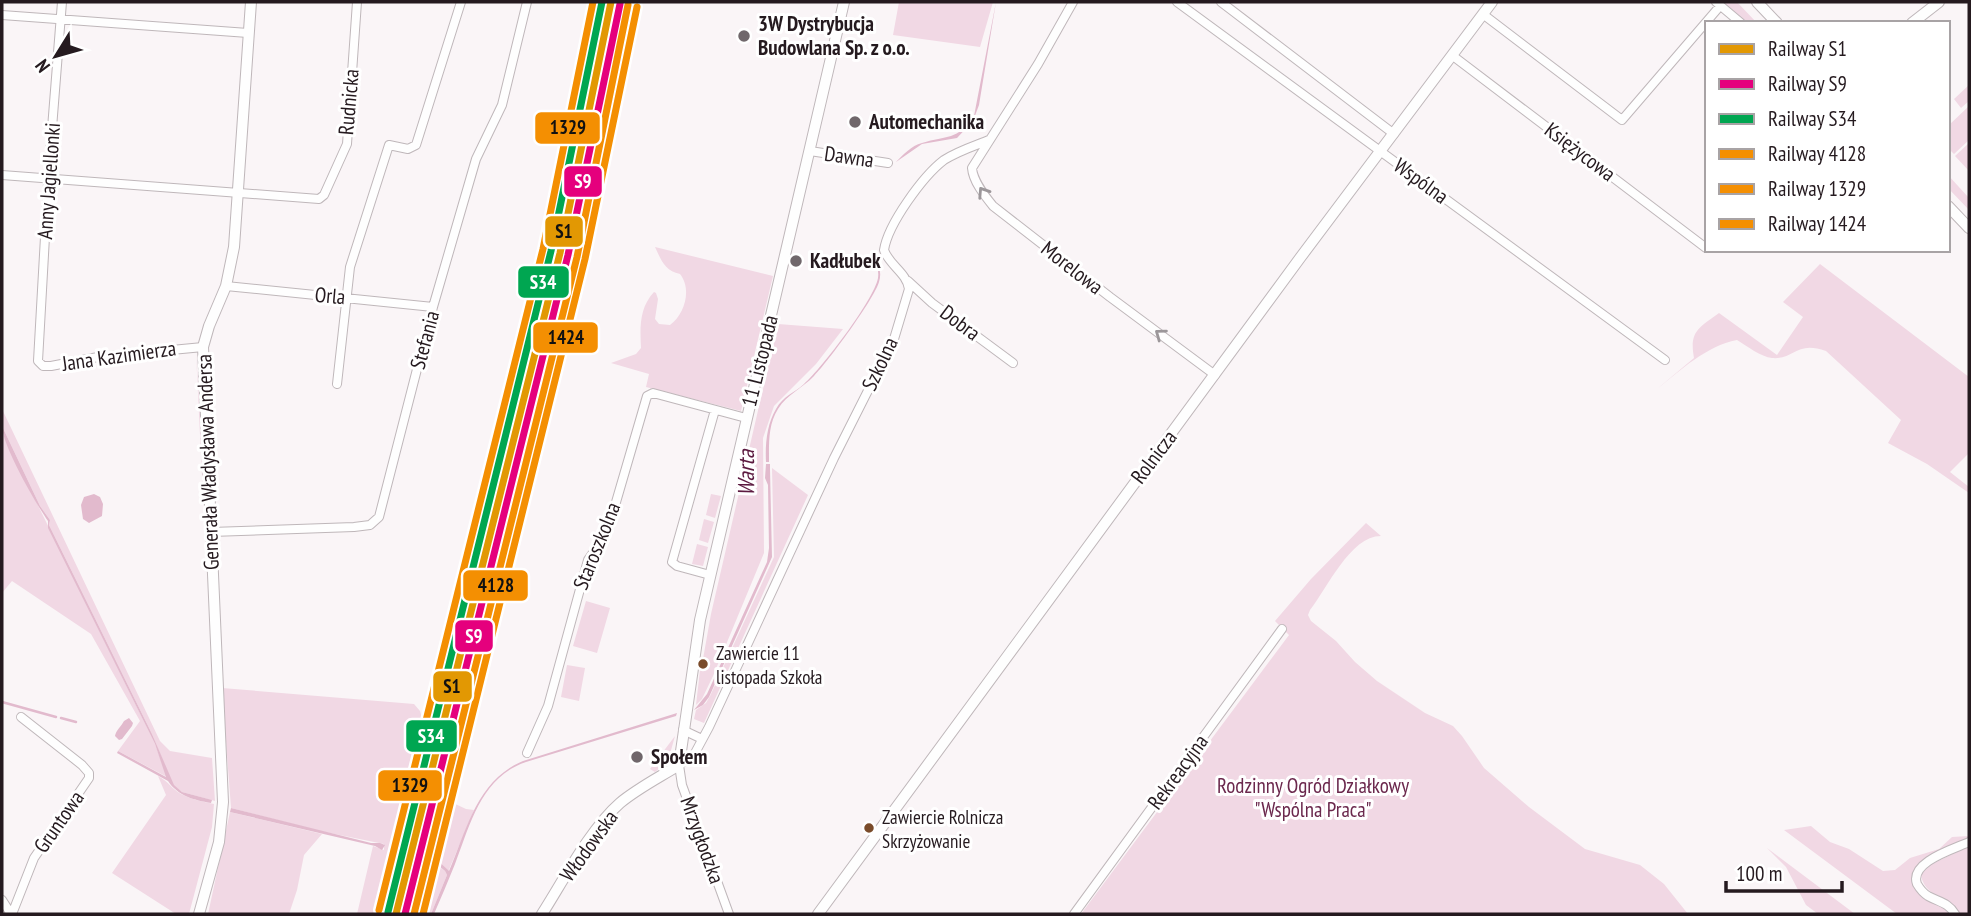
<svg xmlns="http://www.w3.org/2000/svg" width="1971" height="916" font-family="'PT Sans Narrow',sans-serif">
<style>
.green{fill:#f1d8e4}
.water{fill:#e2bacd}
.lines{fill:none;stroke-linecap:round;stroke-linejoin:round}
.stream{stroke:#e2bacd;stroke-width:2.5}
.street-casing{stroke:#bfb7ba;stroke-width:10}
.secondary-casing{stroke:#bfb7ba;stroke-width:12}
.street{stroke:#fefefe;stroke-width:8}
.secondary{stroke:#fefefe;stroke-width:10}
.rail-1-casing{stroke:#fff;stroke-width:12}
.rail-2-casing{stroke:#fff;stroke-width:12}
.rail-3-casing{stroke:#fff;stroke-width:12}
.rail-4-casing{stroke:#fff;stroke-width:12}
.rail-5-casing{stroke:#fff;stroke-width:12}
.rail-6-casing{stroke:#fff;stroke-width:12}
.rail-1{stroke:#e29803;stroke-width:7}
.rail-2{stroke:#e5007d;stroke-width:7}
.rail-3{stroke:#00a651;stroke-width:7}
.rail-4{stroke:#f48f02;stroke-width:7}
.rail-5{stroke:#f48f02;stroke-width:7}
.rail-6{stroke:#f48f02;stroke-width:7}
.oneway{stroke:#9c979a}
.poi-dot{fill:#70676b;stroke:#fff;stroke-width:2.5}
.bus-dot{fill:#7a4b2a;stroke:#fff;stroke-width:2.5}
.labels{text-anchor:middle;stroke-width:6;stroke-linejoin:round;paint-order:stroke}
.bus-label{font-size:19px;fill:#251a1f;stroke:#fff;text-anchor:start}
.poi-label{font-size:21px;font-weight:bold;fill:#251a1f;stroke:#fff;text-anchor:start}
.street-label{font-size:21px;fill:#251a1f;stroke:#fff}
.park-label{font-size:21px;fill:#6b284d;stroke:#fff}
.water-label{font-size:23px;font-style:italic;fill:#5c1a40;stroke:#fff}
.line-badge{stroke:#fff;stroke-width:2.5}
.badge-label{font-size:19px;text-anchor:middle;font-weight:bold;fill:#fff}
.pale-badge-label{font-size:19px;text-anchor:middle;font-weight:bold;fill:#111}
</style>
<rect width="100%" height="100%" fill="#faf5f7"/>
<!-- green -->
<path class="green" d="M899 2H993L980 47 893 35Z
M1722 2H1737L1757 23H1747Z
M1969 85V101L1961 108 1954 99Z
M1969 106V140L1954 154 1948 148V126Z
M1969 143V171L1955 156Z
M1948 175 1969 198V210L1948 188Z
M655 247 773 276 741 411 646 387 649 374 611 363 636 354 641 348C640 328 639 308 654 292L656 293 658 299 655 319 659 324 670 325C685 314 692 289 680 274 665 271 661 260 655 247Z
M1820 264 1969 377V453L1950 472 1969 487V493L1927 464 1888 443 1901 420 1826 351C1796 340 1794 360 1772 358 1761 357 1747 346 1737 340 1706 346 1681 370 1657 389L1694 358C1689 331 1699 328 1719 313L1777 355 1803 317 1783 302Z
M778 324 843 329 816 364 774 406 763 438 764 553 713 676 702 699 696 705 700 670H704L706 659H703L711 614Z
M196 352 205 496 203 497Z
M2 409 160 741 170 751 212 758 215 801 182 792 173 785 152 734 49 525 50 520 40 506 2 426Z
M2 432 155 744 167 777 118 751 140 721 91 634 12 581 2 593Z
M772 468 808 495 704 723 694 719 696 710 706 703 710 696 774 557Z
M711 494 721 496 715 518 706 515Z
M704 519 714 522 708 543 699 540Z
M1366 523 1381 536C1350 536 1327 589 1310 610L1308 615 1311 621 1336 641 1355 662 1377 681 1425 713 1453 726 1462 736 1484 768 1529 807 1585 849 1640 865 1664 884 1688 914H1081L1289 635 1275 621 1311 579Z
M697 544 708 547 703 566 692 564Z
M586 601 610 608 597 653 573 646Z
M567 665 585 668 579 701 561 697Z
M482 674 449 801 466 809 474 810 448 872 433 858V862L445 871 447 875 431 914H406L458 710 469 689Z
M222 688 414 704 420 711 424 724 405 784 379 914H357L373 846 384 850V844L320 831 231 808Z
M675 736 668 761 655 772 650 769Z
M158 776C168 781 172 789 181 794 191 799 203 802 214 804L212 827 189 914H176L112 873 166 795Z
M230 812 322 834 304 855 297 890 289 914H208Z
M1811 826 1830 842 1849 849 1883 871 1895 870 1910 858 1939 849 1952 837 1969 836V838C1950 847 1902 858 1915 887L1947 908 1952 914H1897L1784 830Z
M1969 846V914H1959C1949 896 1926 898 1921 876L1926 867Z
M1767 848 1855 914H1818L1806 905 1786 867Z"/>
<!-- water -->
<path class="water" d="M996 2 979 105 973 121 957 138 922 144 896 162C904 154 911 146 922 143 947 135 957 141 974 116Z
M874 257C879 263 882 273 879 282 874 299 828 362 814 376 803 388 787 394 778 409 768 425 769 443 769 462H766C765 444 767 424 776 409 783 396 794 393 804 384 822 368 874 300 878 278 879 271 877 264 874 257Z
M2 426 40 506 50 520 49 525 152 734 174 785 182 792 212 800 211 803C194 800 178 796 168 781L117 753 118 751 166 777 155 744 48 528V521C36 504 2 445 2 426Z
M766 464H770V469L772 557 709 697 703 705 694 710 707 694 767 562 769 548 768 485 765 478Z
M94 494 100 497 103 504 102 516 89 523 83 519 81 505 84 497Z
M677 713 676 716 526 762C481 777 470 825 455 864 448 881 441 898 434 914H431L447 875 445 871 433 861 434 857 449 871C467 829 477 780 523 761Z
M129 718 133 723 132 726 122 739 119 740 115 736C116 730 121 727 124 721Z
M231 808 371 843H380L385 845 382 850 375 846 230 812Z"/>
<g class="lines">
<!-- stream -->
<path class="stream" d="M2 702 56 717
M61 718 76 722"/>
<defs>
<path id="street" d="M62 2 49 166 38 361 43 366H51L98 357 203 347
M1073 2 1038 64 972 168C973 181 984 195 993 206L1110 297 1215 375
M1177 2 1665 360
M1221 2 1394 134
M1716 2 1741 23
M2 15 248 33
M1484 15 1622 120 1720 6
M1453 56 1706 248
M810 151 888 163
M2 175 319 199 324 195 347 144 357 2
M908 281 932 303 1013 363
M226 286 433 307
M337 384 350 267 389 145 408 149 416 145 461 2
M211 532 354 527 370 525 379 517 433 307 476 159 502 105 527 2
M710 575 677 566 672 562 715 410
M683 730 702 739
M527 753 548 706 588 560 607 533 647 396 653 393 746 418
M2 900 11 914
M12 914 34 858 89 778V773L82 765 21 717
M729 914 682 785 679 765 695 753 709 727 834 458 894 339 909 289C907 273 889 265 884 250 888 224 923 176 944 160 958 151 974 146 989 140
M1074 914 1282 629
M1955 914C1949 903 1939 902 1928 896 1923 893 1920 889 1917 884 1909 862 1954 849 1969 842"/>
<path id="secondary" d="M1757 2 1777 23
M1912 23 1939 2
M1948 206 1969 228
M199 914 219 842 223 802 203 347 209 326 226 286 234 247 251 2
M542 914C563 881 591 828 620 803 638 788 660 777 679 765L700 620 844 2
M818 914 1300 258 1492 2"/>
</defs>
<!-- street casing -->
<use href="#street" class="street-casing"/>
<!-- secondary casing -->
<use href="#secondary" class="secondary-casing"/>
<!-- street -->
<use href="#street" class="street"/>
<!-- secondary -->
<use href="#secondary" class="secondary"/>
<defs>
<path id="rail-1" d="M396 914 560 253 611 2"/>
<path id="rail-2" d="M405 914 568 255 620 4"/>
<path id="rail-3" d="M388 912 551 251 602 2"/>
<path id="rail-4" d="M414 914 577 257 628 5"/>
<path id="rail-5" d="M379 910 543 249 593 2"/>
<path id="rail-6" d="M423 914 585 259 637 7"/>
</defs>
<!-- rail-1 casing -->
<use href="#rail-1" class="rail-1-casing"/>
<!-- rail-2 casing -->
<use href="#rail-2" class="rail-2-casing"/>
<!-- rail-3 casing -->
<use href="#rail-3" class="rail-3-casing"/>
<!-- rail-4 casing -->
<use href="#rail-4" class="rail-4-casing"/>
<!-- rail-5 casing -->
<use href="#rail-5" class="rail-5-casing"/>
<!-- rail-6 casing -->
<use href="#rail-6" class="rail-6-casing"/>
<!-- rail-1 -->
<use href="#rail-1" class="rail-1"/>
<!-- rail-2 -->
<use href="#rail-2" class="rail-2"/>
<!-- rail-3 -->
<use href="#rail-3" class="rail-3"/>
<!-- rail-4 -->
<use href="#rail-4" class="rail-4"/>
<!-- rail-5 -->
<use href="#rail-5" class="rail-5"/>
<!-- rail-6 -->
<use href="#rail-6" class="rail-6"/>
</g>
<!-- one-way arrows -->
<defs><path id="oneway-chevron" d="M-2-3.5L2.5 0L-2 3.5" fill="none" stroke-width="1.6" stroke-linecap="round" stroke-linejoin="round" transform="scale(1.75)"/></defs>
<g class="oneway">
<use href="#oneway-chevron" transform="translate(983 192) rotate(-123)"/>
<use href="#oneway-chevron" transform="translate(1160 334) rotate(-144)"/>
</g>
<!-- markers -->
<g class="poi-dot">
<circle cx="744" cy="36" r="7"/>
<circle cx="855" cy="122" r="7"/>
<circle cx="796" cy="261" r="7"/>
<circle cx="637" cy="757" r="7"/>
</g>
<g class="bus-dot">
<circle cx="703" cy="664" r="6"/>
<circle cx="869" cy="828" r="6"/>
</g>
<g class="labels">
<!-- bus labels -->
<g class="bus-label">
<text x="716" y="660">Zawiercie 11<tspan x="716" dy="24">listopada Szkoła</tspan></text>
<text x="882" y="824">Zawiercie Rolnicza<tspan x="882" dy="24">Skrzyżowanie</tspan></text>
</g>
<!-- poi labels -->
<g class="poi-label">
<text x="758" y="31">3W Dystrybucja<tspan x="758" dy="24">Budowlana Sp. z o.o.</tspan></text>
<text x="869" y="129">Automechanika</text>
<text x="810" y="268">Kadłubek</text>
<text x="651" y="764">Społem</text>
</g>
<!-- street labels -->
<g class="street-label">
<text transform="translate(349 102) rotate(-85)" y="7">Rudnicka</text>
<text transform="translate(1580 152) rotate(37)" y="7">Księżycowa</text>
<text transform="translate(849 157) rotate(8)" y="7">Dawna</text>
<text transform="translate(49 181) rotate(-86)" y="7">Anny Jagiellonki</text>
<text transform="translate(1421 181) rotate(36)" y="7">Wspólna</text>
<text transform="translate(1072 268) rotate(38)" y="7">Morelowa</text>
<text transform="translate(330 296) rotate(5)" y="7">Orla</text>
<text transform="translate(960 323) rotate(37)" y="7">Dobra</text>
<text transform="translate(425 340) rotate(-75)" y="7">Stefania</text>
<text transform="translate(119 356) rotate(-8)" y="7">Jana Kazimierza</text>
<text transform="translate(760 361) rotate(-76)" y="7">11 Listopada</text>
<text transform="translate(880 364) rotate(-65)" y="7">Szkolna</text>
<text transform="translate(1154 457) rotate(-53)" y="7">Rolnicza</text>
<text transform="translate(208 462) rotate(-92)" y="7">Generała Władysława Andersa</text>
<text transform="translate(597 546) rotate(-68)" y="7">Staroszkolna</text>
<text transform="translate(1178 772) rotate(-54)" y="7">Rekreacyjna</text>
<text transform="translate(59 822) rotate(-55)" y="7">Gruntowa</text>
<text transform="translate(702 840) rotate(70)" y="7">Mrzygłodzka</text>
<text transform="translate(589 846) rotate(-54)" y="7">Włodowska</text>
</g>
<!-- park labels -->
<g class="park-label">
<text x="1313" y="793">Rodzinny Ogród Działkowy<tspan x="1313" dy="24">"Wspólna Praca"</tspan></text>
</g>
<!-- water labels -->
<g class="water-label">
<text transform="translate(746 473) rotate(-90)" y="8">Warta</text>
</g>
</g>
<g class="line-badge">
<rect x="534" y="111" width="67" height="34" rx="7" fill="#f48f02"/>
<rect x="563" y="165" width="40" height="33" rx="7" fill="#e5007d"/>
<rect x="544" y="215" width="40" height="33" rx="7" fill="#e29803"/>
<rect x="517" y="265" width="53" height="34" rx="7" fill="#00a651"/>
<rect x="532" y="321" width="67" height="33" rx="7" fill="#f48f02"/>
<rect x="462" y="569" width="67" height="33" rx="7" fill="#f48f02"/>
<rect x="454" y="619" width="40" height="34" rx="7" fill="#e5007d"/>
<rect x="432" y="670" width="41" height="33" rx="7" fill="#e29803"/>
<rect x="405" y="719" width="53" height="34" rx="7" fill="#00a651"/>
<rect x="377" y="769" width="66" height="33" rx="7" fill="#f48f02"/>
</g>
<g class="badge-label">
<text x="583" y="188">S9</text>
<text x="543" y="289">S34</text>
<text x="474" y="643">S9</text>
<text x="431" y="743">S34</text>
</g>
<g class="pale-badge-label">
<text x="568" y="134">1329</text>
<text x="564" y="238">S1</text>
<text x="566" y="344">1424</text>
<text x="496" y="592">4128</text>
<text x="452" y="693">S1</text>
<text x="410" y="792">1329</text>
</g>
<!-- border -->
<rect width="1971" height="916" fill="none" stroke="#251a1f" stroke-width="7"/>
<!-- legend -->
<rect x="1705" y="21" width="245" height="231" fill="#ffffff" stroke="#a8a3a5" stroke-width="2"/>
<rect x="1719" y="44" width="35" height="10" fill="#e29803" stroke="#a8a3a5" stroke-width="2"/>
<text x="1768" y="56" font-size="21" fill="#251a1f">Railway S1</text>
<rect x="1719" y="79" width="35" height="10" fill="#e5007d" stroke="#a8a3a5" stroke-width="2"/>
<text x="1768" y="91" font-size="21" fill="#251a1f">Railway S9</text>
<rect x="1719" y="114" width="35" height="10" fill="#00a651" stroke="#a8a3a5" stroke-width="2"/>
<text x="1768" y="126" font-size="21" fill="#251a1f">Railway S34</text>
<rect x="1719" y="149" width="35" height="10" fill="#f48f02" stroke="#a8a3a5" stroke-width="2"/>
<text x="1768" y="161" font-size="21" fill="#251a1f">Railway 4128</text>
<rect x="1719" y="184" width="35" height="10" fill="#f48f02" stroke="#a8a3a5" stroke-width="2"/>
<text x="1768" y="196" font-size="21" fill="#251a1f">Railway 1329</text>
<rect x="1719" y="219" width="35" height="10" fill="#f48f02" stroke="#a8a3a5" stroke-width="2"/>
<text x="1768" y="231" font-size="21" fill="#251a1f">Railway 1424</text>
<!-- north arrow -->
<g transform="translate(56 56) rotate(233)" stroke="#ffffff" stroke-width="5" paint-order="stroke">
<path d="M0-5L12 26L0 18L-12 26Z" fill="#251a1f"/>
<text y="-10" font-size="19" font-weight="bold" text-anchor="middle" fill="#251a1f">N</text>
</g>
<!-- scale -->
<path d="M1726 881v10h116v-10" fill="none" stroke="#251a1f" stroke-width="3.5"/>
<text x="1736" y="881" font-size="21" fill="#251a1f" stroke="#ffffff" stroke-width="5" paint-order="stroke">100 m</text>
</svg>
